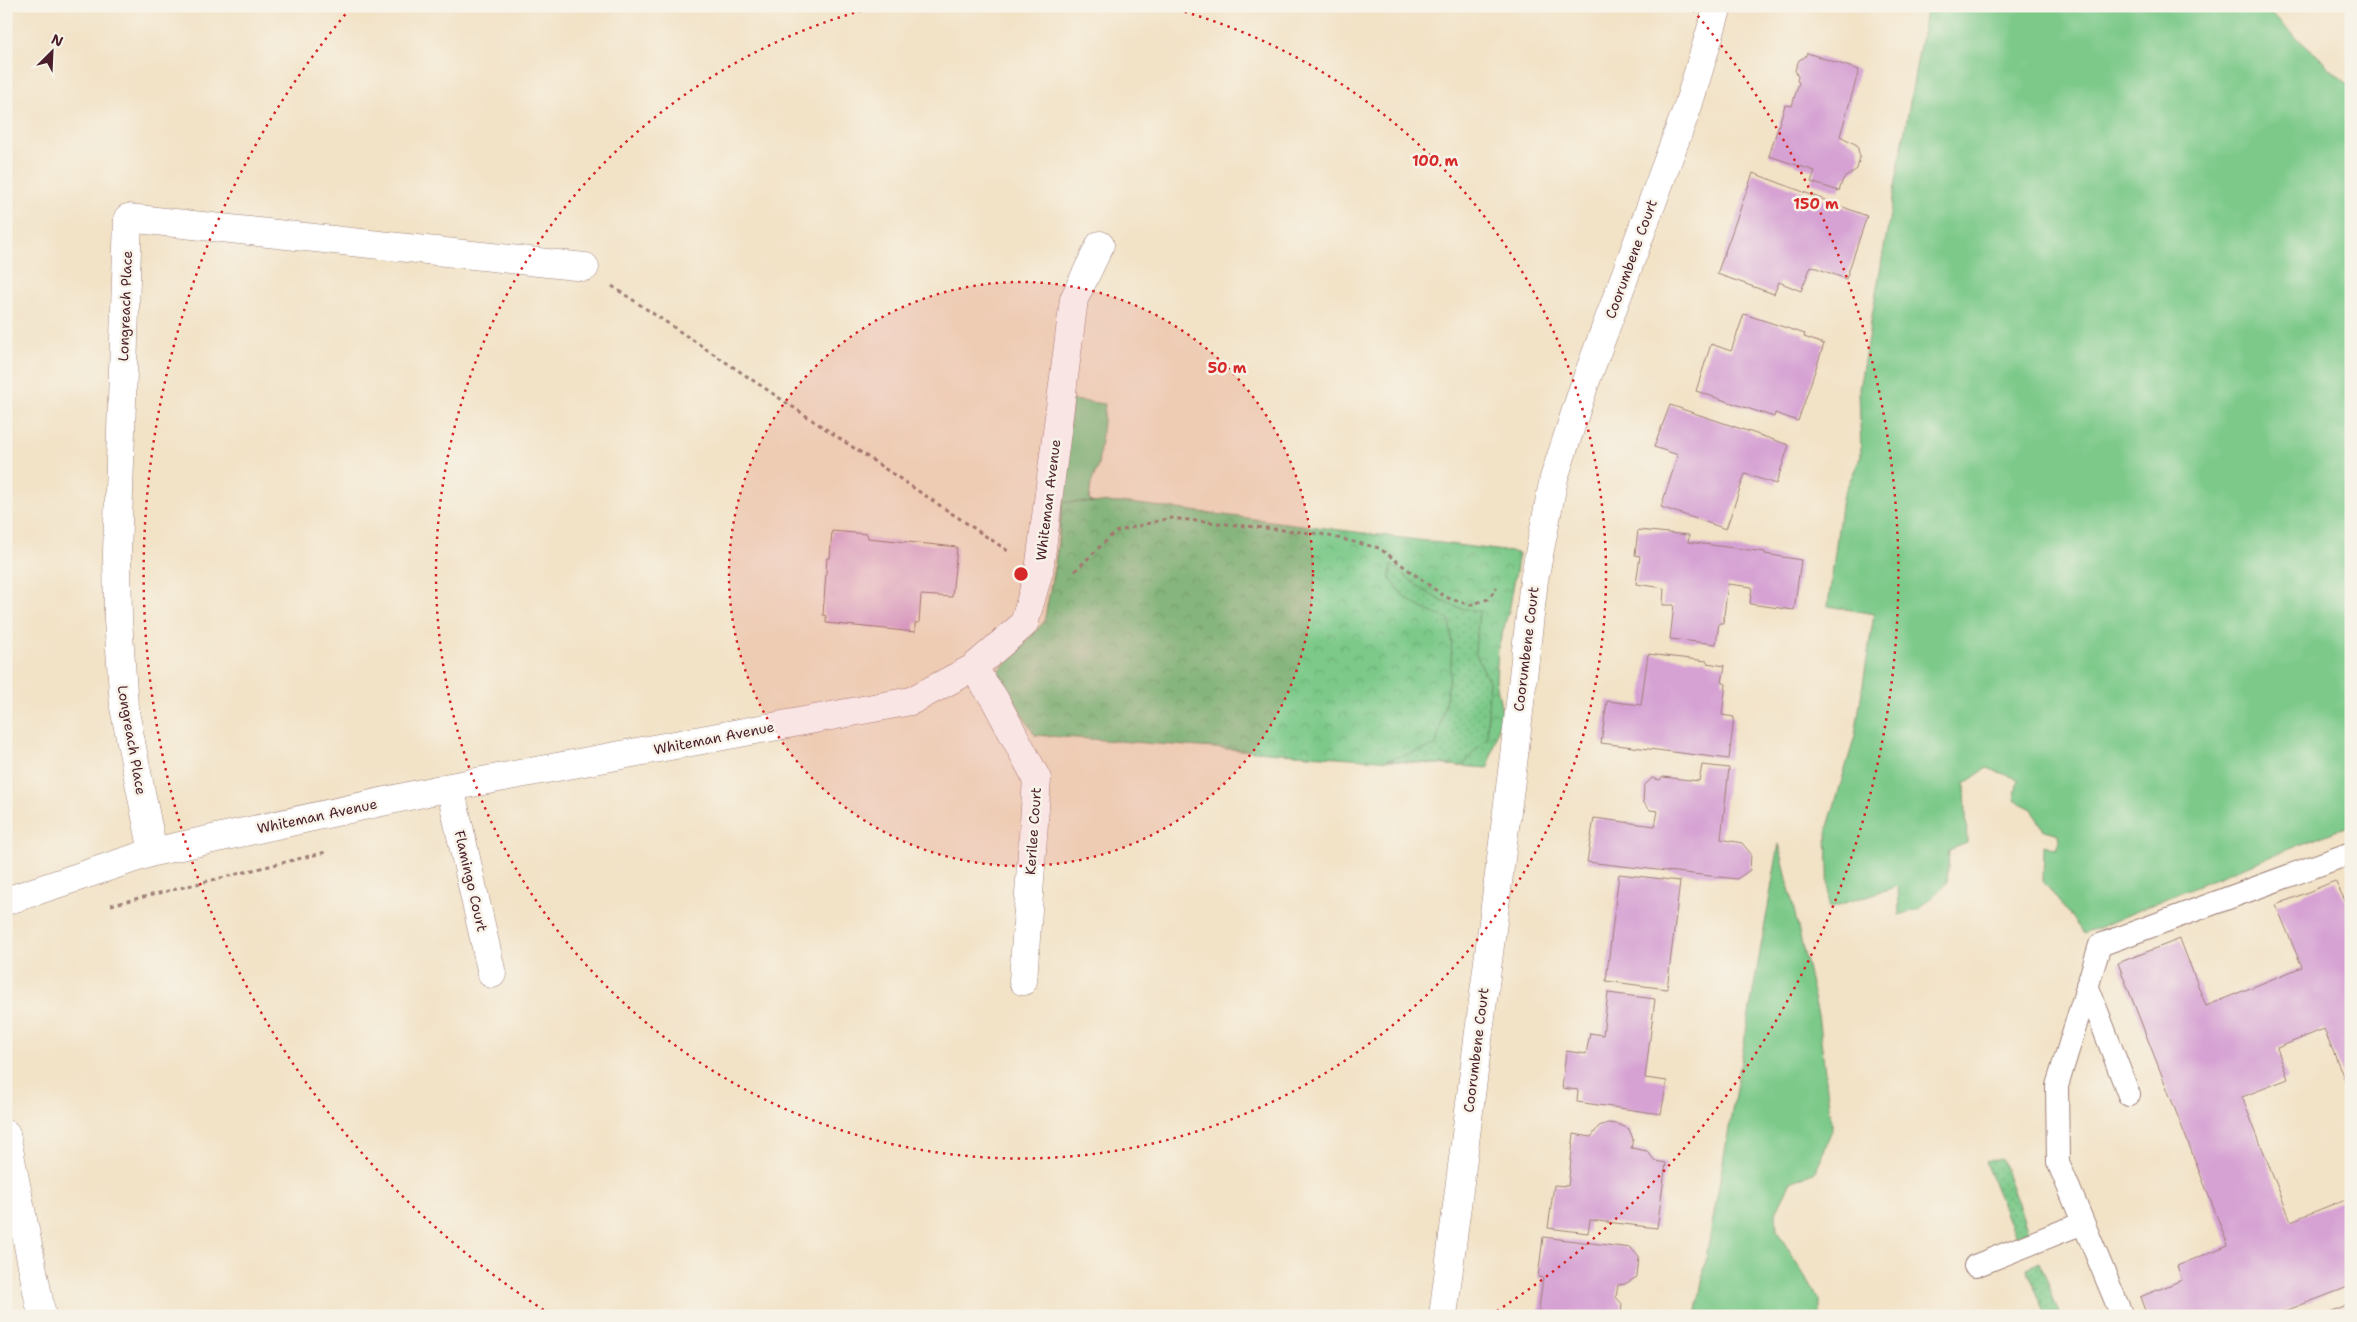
<svg xmlns="http://www.w3.org/2000/svg" width="2357" height="1322" font-family="'Shantell Sans',sans-serif">
<style>
.grass{fill:#7bc989;stroke:#62745a}
.park{fill:url(#park-crowns);stroke:#62745a}
.garden{fill:url(#garden-dots);stroke:#62745a}
.building{fill:#d6a1d3}
.lines{fill:none;stroke-linecap:round;stroke-linejoin:round}
.service-casing{stroke:#9e8078;stroke-width:24}
.minor-casing{stroke:#9e8078;stroke-width:29}
.path{stroke:#9e8078;stroke-width:3;stroke-dasharray:4 4;stroke-linecap:butt}
.service{stroke:#fff;stroke-width:22}
.minor{stroke:#fff;stroke-width:28}
.ring{fill:none;stroke:#d62828;stroke-width:2.5;stroke-dasharray:2.5 5}
.labels{text-anchor:middle;stroke-width:5;stroke-linejoin:round;paint-order:stroke}
.street-label{font-size:14px;fill:#4a1f2b;stroke:#f7f3e8}
.centre{fill:#d62828;stroke:#f7f3e8;stroke-width:2.5}
.ring-label{font-size:15px;text-anchor:middle;font-weight:bold;fill:#d62828;stroke:#f7f3e8;stroke-width:5;stroke-linejoin:round;paint-order:stroke}
</style>
<defs>
<pattern id="park-crowns" width="20" height="18" patternUnits="userSpaceOnUse" patternTransform="scale(1.25)"><rect width="20" height="18" fill="#7bc989"/><path d="M2 6a3 3 0 1 1 6 0M12 15a3 3 0 1 1 6 0" fill="none" stroke="#6cac76"/></pattern>
<pattern id="garden-dots" width="8" height="8" patternUnits="userSpaceOnUse" patternTransform="scale(1.25)"><rect width="8" height="8" fill="#7bc989"/><path d="M2 2h.1M6 6h.1" fill="none" stroke="#6cac76" stroke-width="1.8" stroke-linecap="round"/></pattern>
</defs>
<rect width="100%" height="100%" fill="#f7f3e8"/>
<filter id="ink" filterUnits="userSpaceOnUse"><feTurbulence type="fractalNoise" baseFrequency=".02" numOctaves="2"/><feDisplacementMap in="SourceGraphic" scale="10" xChannelSelector="R" yChannelSelector="G"/><feConvolveMatrix kernelMatrix="1 2 1 2 8 2 1 2 1" color-interpolation-filters="sRGB"/></filter>
<filter id="wash" filterUnits="userSpaceOnUse"><feTurbulence type="fractalNoise" baseFrequency=".0096" numOctaves="4" result="noise"/><feDisplacementMap in="SourceGraphic" scale="20" xChannelSelector="R" yChannelSelector="G"/><feGaussianBlur stdDeviation="1.12" result="paint"/><feColorMatrix in="noise" values="0 0 0 0 0 0 0 0 0 0 0 0 0 0 0 0 0 1.4 0 .05"/><feComposite in="paint" operator="in"/></filter>
<g filter="url(#wash)">
<rect width="100%" height="100%" fill="#f2e2c6"/>
<!-- grass -->
<path class="grass" d="M1927 6H2262L2351 87V825L2193 887 2084 934 2043 881 2044 845 2056 849 2060 841 2059 834 2044 830 2032 809 2014 800 2018 779 1987 768 1965 783 1967 843 1949 850 1947 883 1919 909 1899 915 1898 886 1829 908 1827 830 1855 736 1874 614 1828 606 1842 498 1861 456 1859 389Z
M1072 400 1105 404 1098 466 1091 484 1089 500 1104 509 1050 588 1056 558Z
M1779 844 1818 1015 1832 1130 1816 1171 1791 1182 1776 1212 1777 1231 1820 1301V1316H1696Z"/>
<!-- park -->
<path class="park" d="M1063 502 1130 503 1519 553 1510 606 1498 649 1496 680 1502 713 1488 768 1035 735 996 673 1044 622 1056 558Z"/>
<!-- garden -->
<path class="garden" d="M1391 565C1421 587 1440 608 1479 611L1475 652 1489 681 1487 738 1477 748 1463 766 1387 760 1436 746C1444 706 1457 661 1449 620L1424 609 1405 598 1390 578Z
M2001 1158 2028 1231 2015 1236 1985 1162Z
M2040 1262 2060 1316H2046L2027 1268Z"/>
<g id="blocks">
<!-- building -->
<path class="building" d="M1807 53 1859 70 1840 136 1857 145 1860 157 1857 169 1843 179 1839 191 1811 182 1815 171 1769 156 1785 105 1792 106 1799 82 1797 81 1798 77 1795 70 1799 60 1805 57Z
M1753 173 1867 216 1846 279 1811 266 1801 291 1779 282 1774 294 1717 274Z
M1744 314 1805 334 1804 337 1824 344 1798 421 1775 413 1774 417 1696 391 1711 344 1731 351Z
M1670 405 1789 445 1776 484 1745 474 1726 529 1661 507 1678 455 1654 447Z
M1638 530 1689 535 1688 542 1765 552V554L1801 560 1794 610 1750 604 1752 587 1728 584 1723 623H1719L1716 644 1670 639 1674 605H1663L1664 588 1636 584 1640 556 1635 555Z
M832 531 867 534 868 538 957 547 952 597 921 595 919 623H915V632L826 623V616L823 615 827 558H830Z
M1648 654 1707 661V663L1725 666 1722 682 1726 684 1722 715 1734 717 1729 759 1601 743 1607 701 1641 705Z
M1702 765 1729 768 1721 839 1742 843 1751 854 1750 870 1737 879 1587 862 1594 818 1655 826 1658 811 1650 810 1643 802 1644 786 1652 778 1660 780 1663 777 1699 781Z
M1619 874 1680 881 1667 989 1606 981Z
M2335 881 2351 912V1095L2324 1029 2277 1048 2288 1079 2242 1097 2291 1221 2351 1197V1286L2272 1316H2147L2140 1297 2182 1280 2177 1266 2228 1245 2118 963 2180 939 2206 1006 2302 967 2276 905Z
M1608 993 1655 999 1645 1078 1667 1081 1661 1114 1577 1102 1578 1090 1562 1088 1566 1051 1586 1054 1590 1033 1603 1035Z
M1608 1123 1618 1124 1629 1129 1633 1139 1631 1148 1647 1151 1655 1161 1666 1163 1657 1228 1590 1220 1588 1233 1548 1228 1554 1185 1568 1186 1574 1134 1591 1137 1599 1126Z
M1543 1237 1631 1248 1639 1257 1637 1277 1625 1284 1618 1285 1616 1297 1622 1304 1621 1316H1538L1543 1278 1538 1277Z
M2351 1303V1316H2321Z"/>
</g>
</g>
<g filter="url(#ink)">
<use href="#blocks" fill-opacity="0" stroke="#9e8078" stroke-width="1"/>
<g class="lines">
<defs>
<path id="service" d="M2087 985 2129 1095
M1975 1266 2083 1223
M2122 1316 2058 1162 2057 1086 2100 945 2351 853"/>
<path id="minor" d="M973 668 994 698 1037 779 1023 981
M450 787 492 974
M153 852 124 707 118 619 117 553 128 218 585 267
M6 901 153 852 450 787 911 701 973 668 1024 624 1039 571 1074 299 1100 245
M6 1134 42 1316
M1443 1316 1514 756 1534 580 1554 478 1584 386 1688 106 1718 6"/>
</defs>
<!-- service casing -->
<use href="#service" class="service-casing"/>
<!-- minor casing -->
<use href="#minor" class="minor-casing"/>
<!-- path -->
<path class="path" d="M612 286 1008 551
M1075 571 1115 532 1170 518 1321 534 1379 548 1445 597 1470 605 1488 599 1497 587
M111 905 326 852"/>
<!-- service -->
<use href="#service" class="service"/>
<!-- minor -->
<use href="#minor" class="minor"/>
</g>
</g>
<!-- distance rings -->
<circle cx="1021" cy="574" r="292" fill="#d62828" fill-opacity=".12"/>
<g class="ring">
<circle cx="1021" cy="574" r="292"/>
<path d="M1163 6A585 585 0 1 1 879 6"/>
<path d="M550 1314A877 877 0 0 1 349 10M1693 10A877 877 0 0 1 1492 1314"/>
</g>
<g class="labels">
<!-- street labels -->
<g class="street-label">
<text transform="translate(1631 259) rotate(-70)" y="5">Coorumbene Court</text>
<text transform="translate(125 306) rotate(-88)" y="5">Longreach Place</text>
<text transform="translate(1048 500) rotate(-83)" y="5">Whiteman Avenue</text>
<text transform="translate(1526 649) rotate(-83)" y="5">Coorumbene Court</text>
<text transform="translate(714 738) rotate(-11)" y="5">Whiteman Avenue</text>
<text transform="translate(132 740) rotate(80)" y="5">Longreach Place</text>
<text transform="translate(317 816) rotate(-12)" y="5">Whiteman Avenue</text>
<text transform="translate(1033 831) rotate(-86)" y="5">Kerilee Court</text>
<text transform="translate(471 881) rotate(77)" y="5">Flamingo Court</text>
<text transform="translate(1476 1050) rotate(-83)" y="5">Coorumbene Court</text>
</g>
</g>
<circle cx="1021" cy="574" r="8" class="centre"/>
<g class="ring-label">
<text x="1435" y="166">100 m</text>
<text x="1816" y="209">150 m</text>
<text x="1227" y="373">50 m</text>
</g>
<!-- margin -->
<rect width="2357" height="1322" fill="none" stroke="#f7f3e8" stroke-width="25"/>
<!-- north arrow -->
<g transform="translate(52 52) rotate(24)" stroke="#f7f3e8" stroke-width="4" paint-order="stroke">
<path d="M0-4L9 19L0 12L-9 19Z" fill="#4a1f2b"/>
<text y="-8" font-size="14" font-weight="bold" text-anchor="middle" fill="#4a1f2b">N</text>
</g>
</svg>
